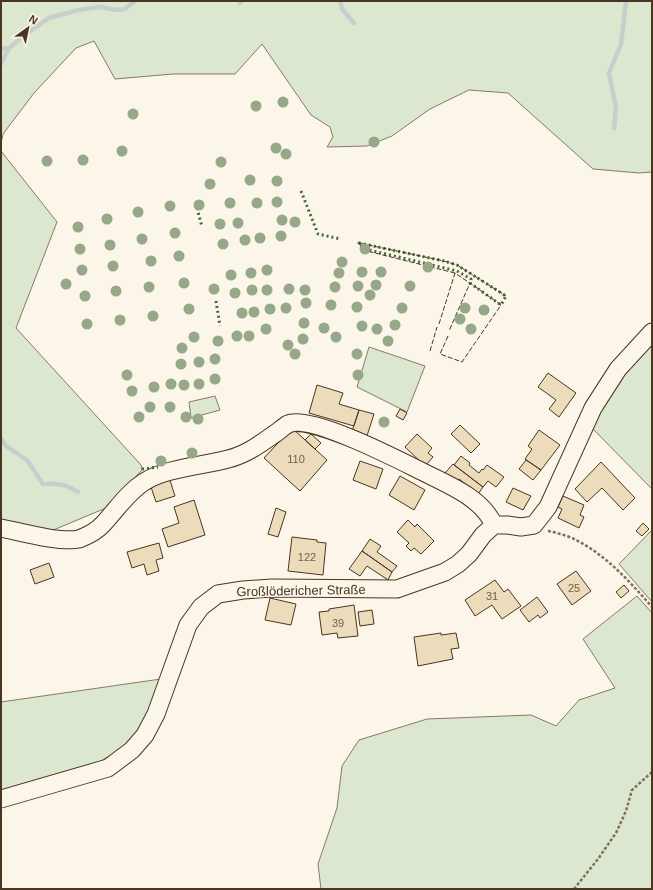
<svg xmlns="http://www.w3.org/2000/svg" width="653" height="890" font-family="Helvetica,sans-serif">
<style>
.green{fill:#dce7d0;stroke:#887966}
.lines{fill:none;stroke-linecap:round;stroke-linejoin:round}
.stream{stroke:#c9cecd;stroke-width:4.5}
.building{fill:#ecdcbc;stroke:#4a3520}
.minor-casing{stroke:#4a3520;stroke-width:19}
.path{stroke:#7f6f5c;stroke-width:2.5;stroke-dasharray:3 2;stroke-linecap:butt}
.minor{stroke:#fbf6e9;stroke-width:17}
.hedge{stroke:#436837;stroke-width:3;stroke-dasharray:2 3;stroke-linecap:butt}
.fence{stroke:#4a3520;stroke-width:1;stroke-dasharray:5 2;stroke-linecap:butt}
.tree{fill:#96a887}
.labels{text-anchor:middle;stroke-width:3;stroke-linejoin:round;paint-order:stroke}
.number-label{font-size:11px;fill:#725f47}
.street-label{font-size:13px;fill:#4a3520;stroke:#fbf6e9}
</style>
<rect width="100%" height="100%" fill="#fbf6e9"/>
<!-- green -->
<path class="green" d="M1 1H652V172L639 173 593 169 508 93 469 90 430 109 392 136 367 146 327 147 333 137 330 127 311 115 262 44 235 74H173L115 79 94 41 76 48 34 93 3 134 1 144Z
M1 151 57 222 16 328 141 465 142 470 106 508 51 531 1 523Z
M652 341V489L592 428 602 404 624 372Z
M369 347 425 366 407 412 357 387Z
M215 396 220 410 191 418 189 402Z
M652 530V602L619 564Z
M637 596 652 613V889H321L318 864 337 808 342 766 359 740 427 719 531 715 556 726 579 700 615 688 583 639Z
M161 679 146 720 125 747 92 766 1 791V702Z"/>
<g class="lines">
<!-- stream -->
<path class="stream" d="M340 1 342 9 354 23
M240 3 241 1
M1 49 9 48
M1 64 9 48 26 34 49 18 78 10 100 7 117 10 125 9 135 1
M614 128 616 108 609 73 621 44 626 1
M1 438 6 446 27 460 43 484C59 483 65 484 78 492"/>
</g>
<!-- building -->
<path class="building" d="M548 373 576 393 559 417 549 409 556 400 538 387Z
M317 385 343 393 339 404 359 410 354 426 309 413Z
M400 409 407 413 403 420 396 416Z
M359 410 374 414 366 439 351 434Z
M460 425 480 444 471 453 451 434Z
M292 428 327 460 300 491 264 458Z
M539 430 560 445 541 470 525 459 532 449 528 446Z
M311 434 321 443 315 449 305 440Z
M417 434 432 448 428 453 433 457 425 466 405 447Z
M461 456 470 463 469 465 479 473 482 469 483 470 487 465 504 477 496 487 488 481 483 487 454 465Z
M526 460 541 470 533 480 519 469Z
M360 461 383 469 376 489 353 480Z
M601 462 635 498 623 510 602 488 587 502 575 489Z
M453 464 483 487 478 494 459 479 457 482 445 473Z
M400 476 425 490 414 510 389 495Z
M169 477 175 496 156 502 150 484Z
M513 488 531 496 523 510 506 502Z
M563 496 584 505 580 515 584 517 579 528 558 518 562 509 558 507Z
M194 500 205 535 168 547 162 529 179 523 174 507Z
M276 508 286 512 278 537 268 534Z
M408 520 415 527 417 524 434 541 421 554 414 548 411 551 406 546 409 543 397 532Z
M643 523 649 529 642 536 636 531Z
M292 537 317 540V542L326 543 323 575 288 571Z
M370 539 381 546 377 552 397 566 392 572 362 551Z
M159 543 163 558 156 560 159 571 147 575 144 564 132 568 127 552Z
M362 551 392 572 388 580 367 566 360 576 349 569Z
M49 563 54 577 35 584 30 570Z
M576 571 591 591 572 605 557 584Z
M495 580 504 592 508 589 521 606 502 619 492 605 475 616 465 600Z
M624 585 629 591 621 598 616 592Z
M537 597 548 612 540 618 538 615 529 622 520 610Z
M270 598 296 604 291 625 265 620Z
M354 605 358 636 338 638 337 633 322 635 319 612 329 611V609Z
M372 610 374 624 360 626 358 612Z
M441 633V635L456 633 459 648 451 649 453 659 418 666 414 637Z"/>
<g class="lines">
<defs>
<path id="minor" d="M1 528C21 532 60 543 79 539 87 536 98 530 104 523 117 509 128 492 144 482 165 468 203 466 228 459 245 455 259 445 273 435 278 432 283 427 288 424 309 414 395 458 417 469 444 483 481 496 494 525
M1 799 108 768 132 750 145 735 156 714 188 625 201 607 218 594 243 590 272 588 397 589 445 572 458 564 469 554 483 535 494 525H507L521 527 534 525 548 507 593 408 618 369 652 332"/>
</defs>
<!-- minor casing -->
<use href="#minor" class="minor-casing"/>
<!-- path -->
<path class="path" d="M548 531C558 533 569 536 578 541 608 557 630 582 652 607
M574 889 598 859 616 833 626 811 632 790 652 772"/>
<!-- minor -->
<use href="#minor" class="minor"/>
<!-- hedge -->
<path class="hedge" d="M301 191 318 234 341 239
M197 208 202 227
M359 243 444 261 457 265 506 296 501 305 470 283 471 279 457 271 365 249Z
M216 301 220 326
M142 469 158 467"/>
<!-- fence -->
<path class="fence" d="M455 273 363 250 359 243 444 261 457 265 506 296
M439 324 455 273 471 284
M448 336 440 354 462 362 501 305 470 283 449 331
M430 351 437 327"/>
</g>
<!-- trees -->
<g class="tree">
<circle cx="283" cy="102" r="5.5"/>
<circle cx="256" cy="106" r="5.5"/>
<circle cx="133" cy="114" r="5.5"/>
<circle cx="374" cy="142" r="5.5"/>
<circle cx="276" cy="148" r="5.5"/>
<circle cx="122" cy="151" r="5.5"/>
<circle cx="286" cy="154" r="5.5"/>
<circle cx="83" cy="160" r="5.5"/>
<circle cx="47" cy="161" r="5.5"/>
<circle cx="221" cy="162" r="5.5"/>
<circle cx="250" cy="180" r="5.5"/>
<circle cx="277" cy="181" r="5.5"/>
<circle cx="210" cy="184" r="5.5"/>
<circle cx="277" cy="202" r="5.5"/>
<circle cx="230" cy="203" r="5.5"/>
<circle cx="257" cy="203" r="5.5"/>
<circle cx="199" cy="205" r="5.5"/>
<circle cx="170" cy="206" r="5.5"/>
<circle cx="138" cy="212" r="5.5"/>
<circle cx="107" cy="219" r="5.5"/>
<circle cx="282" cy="220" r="5.5"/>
<circle cx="295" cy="222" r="5.5"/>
<circle cx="238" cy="223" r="5.5"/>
<circle cx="220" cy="224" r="5.5"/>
<circle cx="78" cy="227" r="5.5"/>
<circle cx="175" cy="233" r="5.5"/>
<circle cx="281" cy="236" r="5.5"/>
<circle cx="260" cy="238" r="5.5"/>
<circle cx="142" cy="239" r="5.5"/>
<circle cx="245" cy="240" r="5.5"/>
<circle cx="223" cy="244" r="5.5"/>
<circle cx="110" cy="245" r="5.5"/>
<circle cx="80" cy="249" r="5.5"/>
<circle cx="365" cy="249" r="5.5"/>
<circle cx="179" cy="256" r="5.5"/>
<circle cx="151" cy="261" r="5.5"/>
<circle cx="342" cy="262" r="5.5"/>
<circle cx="113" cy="266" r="5.5"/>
<circle cx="428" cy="267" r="5.5"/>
<circle cx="82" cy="270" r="5.5"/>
<circle cx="267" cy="270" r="5.5"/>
<circle cx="362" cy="272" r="5.5"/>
<circle cx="381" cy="272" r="5.5"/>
<circle cx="251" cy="273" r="5.5"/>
<circle cx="339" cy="273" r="5.5"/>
<circle cx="231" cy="275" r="5.5"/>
<circle cx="184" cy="283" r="5.5"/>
<circle cx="66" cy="284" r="5.5"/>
<circle cx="376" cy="285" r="5.5"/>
<circle cx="358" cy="286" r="5.5"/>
<circle cx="410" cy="286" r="5.5"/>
<circle cx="149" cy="287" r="5.5"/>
<circle cx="335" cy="287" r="5.5"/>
<circle cx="214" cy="289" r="5.5"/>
<circle cx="289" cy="289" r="5.5"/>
<circle cx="252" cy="290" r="5.5"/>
<circle cx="267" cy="290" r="5.5"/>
<circle cx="305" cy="290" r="5.5"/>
<circle cx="116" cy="291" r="5.5"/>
<circle cx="235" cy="293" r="5.5"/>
<circle cx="370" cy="295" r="5.5"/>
<circle cx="85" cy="296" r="5.5"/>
<circle cx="306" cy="303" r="5.5"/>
<circle cx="331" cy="305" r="5.5"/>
<circle cx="357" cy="307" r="5.5"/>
<circle cx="286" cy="308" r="5.5"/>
<circle cx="402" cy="308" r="5.5"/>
<circle cx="465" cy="308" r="5.5"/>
<circle cx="189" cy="309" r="5.5"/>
<circle cx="270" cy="309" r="5.5"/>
<circle cx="484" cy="310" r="5.5"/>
<circle cx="254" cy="312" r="5.5"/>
<circle cx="242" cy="313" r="5.5"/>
<circle cx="153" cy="316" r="5.5"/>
<circle cx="460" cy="319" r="5.5"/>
<circle cx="120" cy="320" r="5.5"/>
<circle cx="304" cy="323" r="5.5"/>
<circle cx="87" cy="324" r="5.5"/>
<circle cx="395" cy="325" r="5.5"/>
<circle cx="362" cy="326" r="5.5"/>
<circle cx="324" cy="328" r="5.5"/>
<circle cx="266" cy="329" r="5.5"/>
<circle cx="377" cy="329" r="5.5"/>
<circle cx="471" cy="329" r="5.5"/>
<circle cx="237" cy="336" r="5.5"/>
<circle cx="249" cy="336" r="5.5"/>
<circle cx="194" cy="337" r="5.5"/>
<circle cx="336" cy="337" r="5.5"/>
<circle cx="303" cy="339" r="5.5"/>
<circle cx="218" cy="341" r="5.5"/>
<circle cx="388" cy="341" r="5.5"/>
<circle cx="288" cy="345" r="5.5"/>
<circle cx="182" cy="348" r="5.5"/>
<circle cx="295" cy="354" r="5.5"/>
<circle cx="357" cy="354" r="5.5"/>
<circle cx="215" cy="359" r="5.5"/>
<circle cx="199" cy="362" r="5.5"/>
<circle cx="181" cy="364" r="5.5"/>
<circle cx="127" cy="375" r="5.5"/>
<circle cx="358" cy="375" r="5.5"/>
<circle cx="215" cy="379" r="5.5"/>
<circle cx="171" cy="384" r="5.5"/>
<circle cx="199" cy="384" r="5.5"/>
<circle cx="184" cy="385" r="5.5"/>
<circle cx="154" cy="387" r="5.5"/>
<circle cx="132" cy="391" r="5.5"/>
<circle cx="150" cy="407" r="5.5"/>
<circle cx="170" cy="407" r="5.5"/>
<circle cx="139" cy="417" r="5.5"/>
<circle cx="186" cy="417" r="5.5"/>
<circle cx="198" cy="419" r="5.5"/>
<circle cx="384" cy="422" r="5.5"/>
<circle cx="192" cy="453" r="5.5"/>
<circle cx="161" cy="461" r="5.5"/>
</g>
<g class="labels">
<!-- number labels -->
<g class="number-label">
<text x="296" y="463">110</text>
<text x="307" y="561">122</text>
<text x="574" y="592">25</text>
<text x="492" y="600">31</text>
<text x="338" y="627">39</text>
</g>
<!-- street labels -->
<g class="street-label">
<text transform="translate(301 590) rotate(-1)" y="5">Großlödericher Straße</text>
</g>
</g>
<!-- border -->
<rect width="653" height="890" fill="none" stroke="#4a3520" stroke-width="4"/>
<!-- north arrow -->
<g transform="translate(28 28) rotate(33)" stroke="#fbf6e9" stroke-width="3" paint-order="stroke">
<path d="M0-3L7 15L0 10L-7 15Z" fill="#4a3520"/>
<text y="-6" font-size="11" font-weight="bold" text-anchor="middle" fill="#4a3520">N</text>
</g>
</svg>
